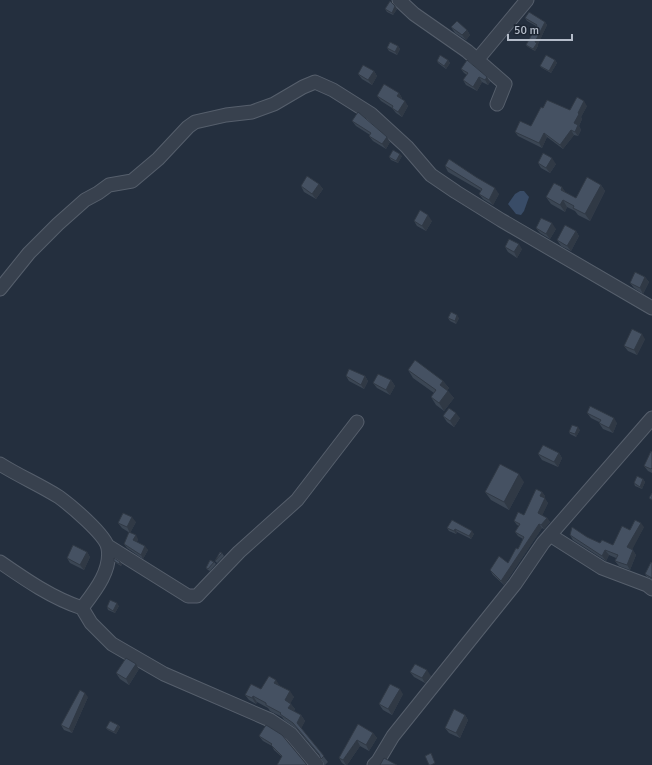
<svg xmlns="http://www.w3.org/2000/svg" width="652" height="765" font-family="Signika,sans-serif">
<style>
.water{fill:#394c67}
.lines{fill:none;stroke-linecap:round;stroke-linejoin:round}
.minor-casing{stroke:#565f6c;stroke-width:15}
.minor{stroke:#38414e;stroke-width:13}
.wall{fill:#3b4654}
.shaded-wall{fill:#303945}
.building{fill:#455162;stroke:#303945}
</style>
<rect width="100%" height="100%" fill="#242f3e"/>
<!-- water -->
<path class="water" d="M520 191H524L529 197 524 211 521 215 516 214 508 204 515 194Z"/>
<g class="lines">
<defs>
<path id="minor" d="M399 0 414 14 467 51 505 84 497 104
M477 60 527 0
M0 289 29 253 58 224 85 200 98 193 109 185 132 181 158 159 188 127 195 122 226 115 252 112 274 104 303 87 315 82 333 90 371 114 407 147 431 175 456 192 501 220 652 308
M0 464C19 476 40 485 59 497 70 505 106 535 108 548 112 570 95 591 82 608 52 598 26 580 0 562
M550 535 602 568 647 585 652 589
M108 546 188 596H197L239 552 297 500 357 422
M82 608 91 623 112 644 164 674 270 720 291 734 317 765
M374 765 378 761 393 736 515 584 543 543 652 418"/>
</defs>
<!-- minor casing -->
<use href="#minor" class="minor-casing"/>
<!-- minor -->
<use href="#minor" class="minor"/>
</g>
<!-- wall -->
<path class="wall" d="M395 6 397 9 393 15 387 12 385 9Z
M525 18 545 22 547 25 538 44V46L535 51 528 47 526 45 536 26 527 21Z
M451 27 467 30 470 35 466 40 455 33Z
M398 46 400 49 397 55 389 51 387 48Z
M448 60 450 63 446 69 438 63 437 61Z
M555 60 557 63 551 73 542 68 540 66Z
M461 69 487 77 490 82 488 85 482 82 477 91 466 85 463 80 467 75 464 73Z
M374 71 377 76 372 85 362 79 358 74Z
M399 93 402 98V99L408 106 402 117 396 113 392 108 381 101 377 96Z
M587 106 581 117 582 119 579 126 581 130 578 136 574 135 563 149 547 137 542 148 518 136 515 132 531 126 543 108 570 110Z
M352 121 390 142 386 149 373 141 369 136 370 135 356 126Z
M402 156 398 163 391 160 389 157Z
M538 163 556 164 550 173 541 168Z
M445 166 499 194 493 205 483 199 479 194 481 191 448 172Z
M319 184 323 189 316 199 304 192 301 186Z
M601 185 605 191 590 221 578 215 575 211 567 207 565 212 551 204 546 197 567 193 576 198Z
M414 221H432L426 231 417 226Z
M536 228 556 229 550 239 540 233Z
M576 231 579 236 571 251 561 246 557 240Z
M505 247 522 249 517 258 508 252Z
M645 277 649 282 643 294 634 288 630 283Z
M448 318H459L456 324 450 321Z
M645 339 637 355 628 351 624 346Z
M408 370 443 381 449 388 447 390 454 398 444 411 436 405 431 397 434 393 413 378Z
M346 376H365L368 381 364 389 349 381Z
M391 380 395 386 390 395 377 388 373 383Z
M587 413 617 423 613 433 603 429 599 423V422L591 418Z
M443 416 460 418 454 427 447 422Z
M580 430 576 437 570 434 569 432Z
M652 452V473L648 471 644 466Z
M559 453 562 458 558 467 542 460 538 454Z
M643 479 645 482 642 489 635 486 634 483Z
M524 482 509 510 491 500 485 492Z
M542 492 545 496 544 498 548 503 542 515 547 518 550 522 544 529 542 528 504 585 493 575 490 570 508 563 518 549 523 539 518 536 515 532 519 526 517 525 514 521 524 515Z
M452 520 474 534 471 539 457 532 456 534 449 531 447 528Z
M136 522 130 533 122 528 118 523Z
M644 527 632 549 636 555 630 570 619 566 615 561 616 558 609 555 606 561 573 540 570 535 587 537 600 543 613 545 630 530Z
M138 539 137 542 148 550 143 559 127 548 124 544Z
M87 552 90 557 84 570 70 563 67 558Z
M222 553 224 556 217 563 215 561Z
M114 561 122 564 121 566 116 563Z
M214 562 216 564 210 571 208 570 206 568Z
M652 563V579L647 577 645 574Z
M119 606 115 613 108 610 107 607Z
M139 669 129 685 120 679 116 673Z
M410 672 431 676 425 683 414 677Z
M280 686 294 697 290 703 295 709 294 711 301 715 305 721 301 728 328 762 325 765 321 759 320 756 297 729 284 720 282 717 270 711 268 708 257 702 256 704 249 700 245 695 261 689Z
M403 694 392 715 383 710 379 704Z
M88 697 72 733 64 730 61 725Z
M465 715 468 720 460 738 449 733 445 728Z
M358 724 373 733 377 738 369 751 360 746 347 765H345L342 763 339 758Z
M118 725 120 727 116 734 108 730 106 728Z
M259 736 307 765 282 757 274 750 272 746 263 741Z"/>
<!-- shaded-wall -->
<path class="shaded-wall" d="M395 6 397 9 393 15 392 13Z
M545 22 547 25 538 44V46L535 51 533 49 535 42Z
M467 30 470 35 466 40 462 35Z
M398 46 400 49 397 55 395 52Z
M448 60 450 63 446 69 444 66Z
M555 60 557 63 551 73 549 71Z
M374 71 377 76 372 85 368 80Z
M479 77 482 82 477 91 473 87Z
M487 77 490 82 488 85 485 80Z
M399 93 402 98 400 101 397 96Z
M405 101 408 106 402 117 398 112Z
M584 101 587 106 581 117 582 119 579 126 581 130 578 136 575 132 574 123 578 113Z
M571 130 574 135 563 149 560 145Z
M544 133 547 137 542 148 539 143Z
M387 137 390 142 386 149 382 144Z
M400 154 402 156 398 163 396 161Z
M552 158 556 164 550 173 546 168Z
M319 184 323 189 316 199 312 194Z
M601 185 605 191 590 221 585 214Z
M562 187 567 194 561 190Z
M495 188 499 194 493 205 489 200Z
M563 200 567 207 565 212 560 205Z
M428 215 432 221 426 231 422 226Z
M552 223 556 229 550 239 546 234Z
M576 231 579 236 571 251 567 246Z
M519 244 522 249 517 258 514 252Z
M645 277 649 282 643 294 640 288Z
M457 315 459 318 456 324 455 321Z
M642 334 645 339 637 355 634 350Z
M365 376 368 381 364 389 361 385Z
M391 380 395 386 390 395 386 390Z
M443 381 449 388 446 393 440 385Z
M448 391 454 398 444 411 439 403Z
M456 413 460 418 454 427 450 421Z
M614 418 617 423 613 433 609 428Z
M578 427 580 430 576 437 575 434Z
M559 453 562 458 558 467 554 462Z
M519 474 524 482 509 510 504 502Z
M643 479 645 482 642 489 640 487Z
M542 492 545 496 543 501 540 496Z
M545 498 548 503 541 518 538 513Z
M132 517 136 522 130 533 127 527Z
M547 518 550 522 544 529 541 525Z
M641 523 644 527 631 552 627 547Z
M539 524 542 528 504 585 501 581Z
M455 529 457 532 456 534 454 531Z
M472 531 474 534 471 539 469 536Z
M136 535 138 539 136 544 133 540Z
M145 546 148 550 143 559 141 555Z
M605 550 609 555 606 561 602 556Z
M633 550 636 555 630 570 627 565Z
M87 552 90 557 84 570 80 565Z
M120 562 122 564 121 566 119 564Z
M117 603 119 606 115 613 113 611Z
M136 664 139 669 129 685 126 679Z
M427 670 431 676 425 683 422 678Z
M276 680 280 686 274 683Z
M400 689 403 694 392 715 388 709Z
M290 691 294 697 289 706 285 700Z
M85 693 88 697 72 733 69 729Z
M253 696 257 702 256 704 252 698Z
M291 704 295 709 292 714 288 708Z
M301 715 305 721 301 729 297 723Z
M465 715 468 720 460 738 456 733Z
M118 725 120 727 116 734 114 732Z
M373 733 377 738 369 751 366 745Z
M357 740 360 746 347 765H346L343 760Z"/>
<!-- building -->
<path class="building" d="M390 1 395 6 392 13 385 9Z
M529 12 545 22 535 42 537 43 533 49 526 45 537 25 525 18Z
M457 21 467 30 462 35 451 27Z
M390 42 398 46 395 52 387 48Z
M440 55 448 60 444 66 437 61Z
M546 55 555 60 549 71 540 66Z
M467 60 487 77 485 80 479 77 473 87 463 80 468 73 461 69Z
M363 65 374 71 368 80 358 74Z
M384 84 399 93 397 96 405 101 398 112 392 108 393 106 377 96Z
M577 97 584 101 578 113 579 114 574 123 578 125 575 132 571 130 560 145 544 133 539 143 515 132 520 121 531 126 541 107 543 108 547 100 570 110Z
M358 112 387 137 382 144 369 136 371 133 352 121Z
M393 150 400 154 396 161 389 157Z
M543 153 552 158 546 168 538 163Z
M449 159 476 177 495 188 489 200 479 194 482 189 445 166Z
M307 176 319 184 312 194 301 186Z
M587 177 601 185 585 214 573 208 574 206 563 200 560 205 546 197 554 183 562 187 561 190 576 198Z
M420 210 428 215 422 226 414 221Z
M541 218 552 223 546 234 536 228Z
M565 225 576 231 567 246 557 240Z
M509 239 519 244 514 252 505 247Z
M635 272 645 277 640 288 630 283Z
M451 312 457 315 455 321 448 318Z
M632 329 642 334 634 350 624 346Z
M415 360 443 381 440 385 448 391 439 403 431 397 436 390 408 370Z
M349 369 365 376 361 385 346 376Z
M378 374 391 380 386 390 373 383Z
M590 406 614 418 609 428 599 423 601 420 587 413Z
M449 408 456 413 450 421 443 416Z
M572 425 578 427 575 434 569 432Z
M543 445 559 453 554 462 538 454Z
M651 451 652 452V468L651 469 644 466Z
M500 464 519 474 504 502 485 492Z
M637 476 643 479 640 487 634 483Z
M536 489 542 492 540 496 545 498 538 513 547 518 541 525 539 524 501 581 490 570 499 556 508 563 516 548 518 549 524 537 515 532 520 524 514 521 518 512 524 515Z
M652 493V500L649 498Z
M123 513 132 517 127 527 118 523Z
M452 520 472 531 469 536 455 529 454 531 447 528Z
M635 520 641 523 627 547 633 550 627 565 615 561 618 555 605 550 602 556 570 535 572 527 587 537 600 543 602 540 613 545 622 526 630 530Z
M129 532 136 535 133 540 145 546 141 555 124 544Z
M73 545 87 552 80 565 67 558Z
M220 552 222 553 215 561Z
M114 558 120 562 119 564 114 561Z
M210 560 214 562 208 569 206 568Z
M651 562 652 563V578L645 574Z
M110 600 117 603 113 611 107 607Z
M126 658 136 664 126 679 116 673Z
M415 664 427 670 422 678 410 672Z
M269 676 276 680 274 683 290 691 285 700 291 704 288 708 301 715 297 723 324 756 321 759 319 754 293 723 280 714 281 713 266 705V703L253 696 252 698 245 695 251 684 261 689Z
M390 684 400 689 388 709 379 704Z
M80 690 85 693 69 729 61 725Z
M454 709 465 715 456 733 445 728Z
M110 721 118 725 114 732 106 728Z
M358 724 373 733 366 745 357 740 343 760 339 758Z
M266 725 282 735 307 765H277L282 756 271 745 272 744 259 736Z
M431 753 435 763 431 765H429L425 756Z
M384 758 397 765H380Z"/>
<!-- scale -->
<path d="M508 34v6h64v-6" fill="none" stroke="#b4bcc9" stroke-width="2"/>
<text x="514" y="34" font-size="12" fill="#b4bcc9" stroke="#1d2633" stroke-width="3" paint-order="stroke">50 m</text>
</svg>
